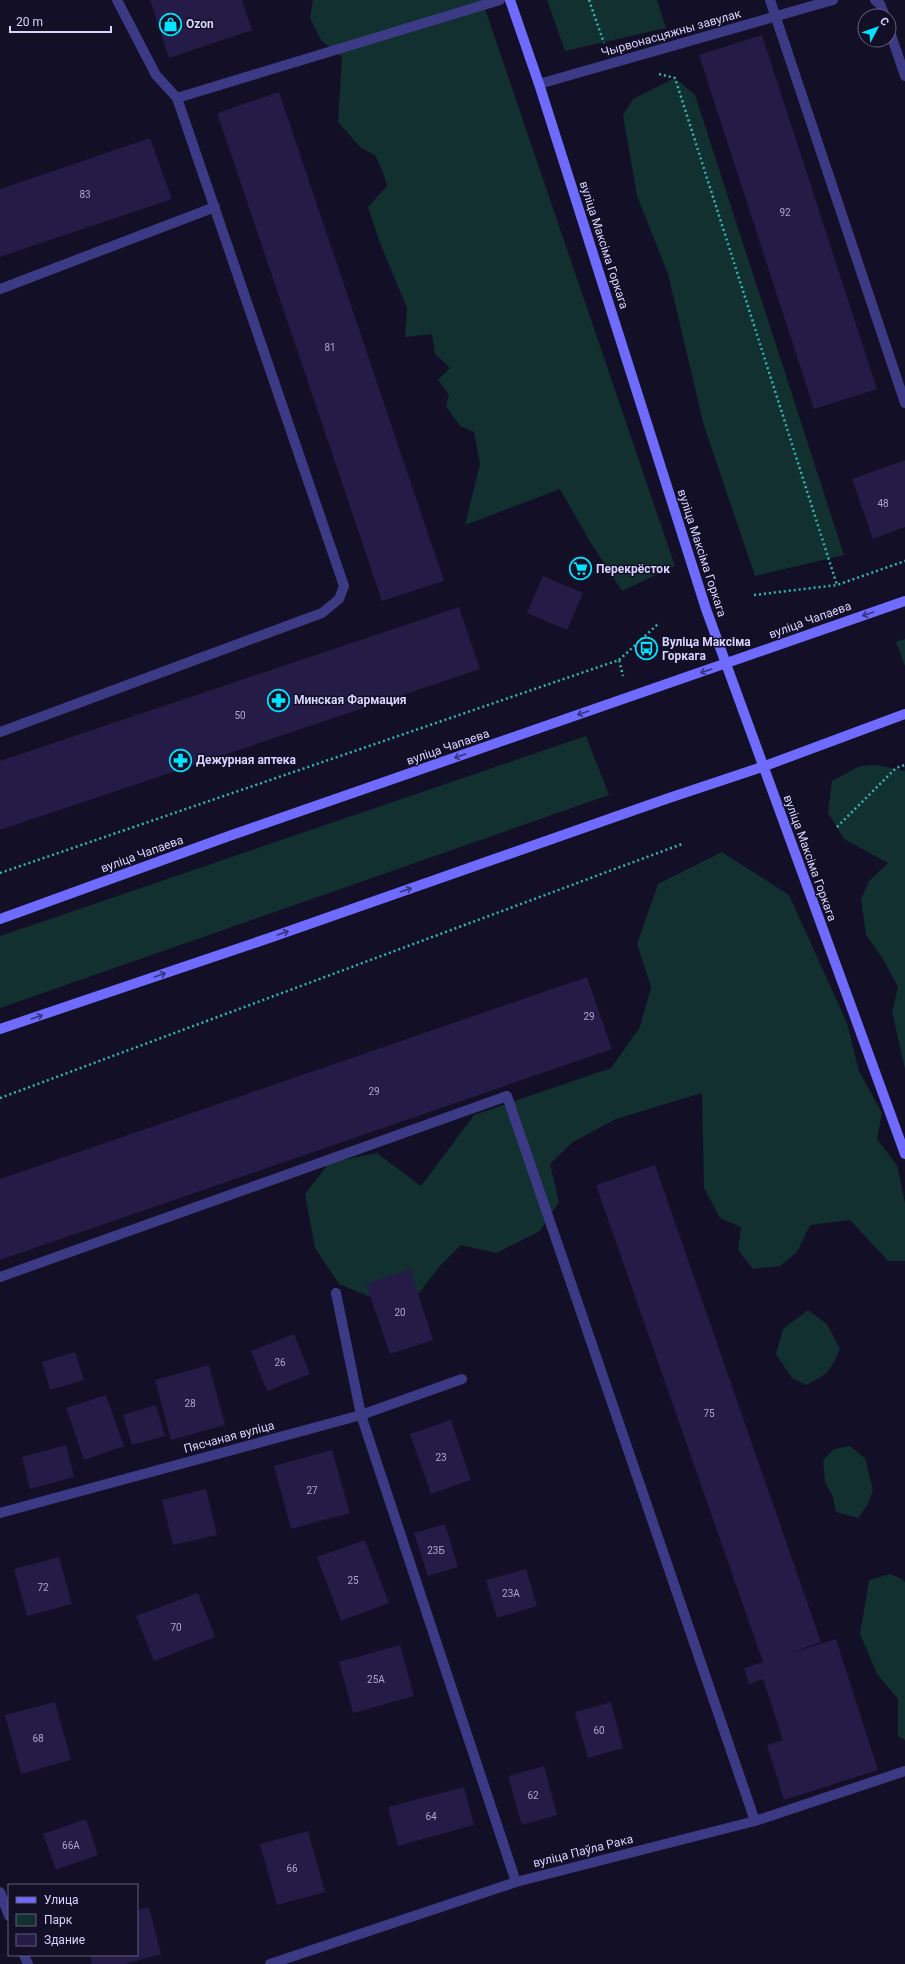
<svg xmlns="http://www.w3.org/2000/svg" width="905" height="1964" font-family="Roboto,sans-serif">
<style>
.green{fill:#12302f}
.building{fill:#241b47}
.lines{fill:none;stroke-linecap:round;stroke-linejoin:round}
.path{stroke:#2fb8b0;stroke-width:2.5;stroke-dasharray:2 3;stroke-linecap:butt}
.lane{stroke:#3d3a85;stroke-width:10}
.street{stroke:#3d3a85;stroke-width:10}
.secondary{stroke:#6f6bff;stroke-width:10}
.oneway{stroke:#38347d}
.labels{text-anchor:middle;stroke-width:3;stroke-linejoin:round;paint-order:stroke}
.number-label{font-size:10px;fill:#aca6d1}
.poi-label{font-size:12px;font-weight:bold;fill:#d9d4ff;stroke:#130f26;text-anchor:start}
.street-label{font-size:12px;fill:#d9d4ff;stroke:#130f26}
</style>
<rect width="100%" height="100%" fill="#130f26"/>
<!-- green -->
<path class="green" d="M313 0H482L675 566 622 591 589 540 560 489 465 525 480 464 474 432 460 426 446 406 449 395 438 380 450 368 435 354 432 334 405 337 407 308 380 243 368 207 387 186 383 172 375 155 361 148 338 122 342 57 321 40 310 18Z
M547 0H657L666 28 565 51Z
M675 78 695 95 844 555 755 576 704 426 668 274 637 196 623 115 633 99Z
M905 639V666L896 642Z
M586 736 609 795 0 1008V936Z
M878 765 905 771V1069L892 1012 898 987 883 959 866 935 861 899 869 881 888 863 844 839 828 813 832 781 860 766Z
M722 852 789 895 847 1023 859 1071 882 1113 877 1139 897 1165 905 1203V1261H888L850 1220 810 1225 797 1252 780 1266 753 1269 738 1250 741 1227 720 1218 704 1188 702 1093 616 1119 573 1142 550 1164 559 1202 540 1231 496 1253 461 1245 439 1267 419 1293 383 1302 339 1284 315 1248 305 1194 329 1163 377 1153 421 1186 474 1115 611 1068 640 1027 651 987 637 944 658 884Z
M808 1310 827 1324 840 1349C830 1372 828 1374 806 1385L792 1378 776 1354 783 1329Z
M850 1446 865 1458 873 1490 868 1504 858 1518 836 1512 833 1497 825 1482 823 1460 834 1449Z
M890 1574 902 1579 905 1582V1740L898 1736V1699L877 1674 860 1634 869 1580Z"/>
<!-- building -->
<path class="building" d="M150 0H242L252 30 169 58Z
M762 35 877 389 814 409 699 55Z
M279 92 444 581 382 601 217 113Z
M150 138 172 199 0 257V189Z
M905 460V527L873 539 852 479Z
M543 576 583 593 567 630 527 613Z
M459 607 480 669 0 830V761Z
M587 977 612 1049 0 1260V1179Z
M655 1165 821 1642 781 1656 836 1639 878 1770 784 1800 767 1745 783 1740 763 1679 749 1684 744 1668 763 1662 596 1185Z
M410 1269 433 1340 390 1354 366 1284Z
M294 1334 310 1374 267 1391 251 1351Z
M75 1352 84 1380 50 1390 42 1362Z
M209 1365 225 1425 171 1440 155 1380Z
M106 1395 124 1446 84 1460 66 1408Z
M156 1405 165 1436 132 1445 123 1415Z
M451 1420 471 1480 431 1494 410 1434Z
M66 1445 74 1477 30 1489 22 1457Z
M332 1450 350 1513 291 1529 274 1466Z
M206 1489 217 1535 173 1545 162 1500Z
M445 1524 458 1567 428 1576 414 1533Z
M365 1540 389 1603 341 1621 317 1557Z
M59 1557 72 1604 27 1616 14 1569Z
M526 1569 537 1606 497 1618 486 1580Z
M198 1593 215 1637 154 1661 136 1616Z
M400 1645 414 1696 353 1713 339 1662Z
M55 1702 71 1760 21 1774 5 1715Z
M611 1702 623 1748 588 1758 575 1712Z
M544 1766 557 1815 522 1825 508 1776Z
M464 1787 474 1825 398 1846 388 1807Z
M86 1819 98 1855 56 1870 43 1834Z
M308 1831 325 1892 277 1905 260 1844Z
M149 1907 161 1954 125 1964H92L90 1955H137V1910Z"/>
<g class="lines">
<!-- path -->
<path class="path" d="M589 0 604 43
M659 74 675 78 837 585
M754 595 837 585 905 561
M619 660 659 623
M837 827 896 768 905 765
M0 873 619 660 623 676
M0 1098 682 844"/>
<!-- lane -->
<path class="lane" d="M770 0 905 403
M177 98 500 0
M0 289 215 207
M0 732 322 613 339 599 344 586 177 98 156 75 117 0
M0 1277 507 1096 755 1821
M336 1293 361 1415 516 1882"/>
<!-- street -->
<path class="street" d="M875 0 880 4 885 16
M889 29 905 76
M539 84 833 0
M0 1513 361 1415 462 1379
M0 1892 9 1916
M24 1955 28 1964
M270 1964 516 1882 755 1821 905 1771"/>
<!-- secondary -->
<path class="secondary" d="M510 0 539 84 706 609 905 1154
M0 919 229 836 905 601
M0 1029 275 936 666 799 762 767 905 714"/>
</g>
<!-- one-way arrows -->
<defs><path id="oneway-shaft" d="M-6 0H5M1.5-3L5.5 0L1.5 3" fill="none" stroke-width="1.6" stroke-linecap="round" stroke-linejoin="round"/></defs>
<g class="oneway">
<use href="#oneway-shaft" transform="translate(868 614) rotate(161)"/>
<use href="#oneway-shaft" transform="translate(706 671) rotate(161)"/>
<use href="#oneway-shaft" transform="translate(583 713) rotate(161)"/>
<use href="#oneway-shaft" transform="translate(460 756) rotate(161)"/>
<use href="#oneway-shaft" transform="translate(406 890) rotate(-19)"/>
<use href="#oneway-shaft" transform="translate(283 933) rotate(-19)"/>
<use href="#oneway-shaft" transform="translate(160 975) rotate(-19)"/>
<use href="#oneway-shaft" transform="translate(37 1017) rotate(-19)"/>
</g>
<!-- icons -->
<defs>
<symbol id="shop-ring" viewBox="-11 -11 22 22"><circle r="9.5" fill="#130f26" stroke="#00e5ff" stroke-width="1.5"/><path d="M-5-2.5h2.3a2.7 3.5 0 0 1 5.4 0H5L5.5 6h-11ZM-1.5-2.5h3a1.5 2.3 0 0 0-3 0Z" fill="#00e5ff"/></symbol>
<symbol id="supermarket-ring" viewBox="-11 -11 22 22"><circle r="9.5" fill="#130f26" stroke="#00e5ff" stroke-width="1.5"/><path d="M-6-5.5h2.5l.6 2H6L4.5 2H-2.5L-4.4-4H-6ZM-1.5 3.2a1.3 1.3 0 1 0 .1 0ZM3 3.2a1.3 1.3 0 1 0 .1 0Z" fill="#00e5ff"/></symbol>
<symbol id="bus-ring" viewBox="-11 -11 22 22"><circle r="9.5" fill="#130f26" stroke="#00e5ff" stroke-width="1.5"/><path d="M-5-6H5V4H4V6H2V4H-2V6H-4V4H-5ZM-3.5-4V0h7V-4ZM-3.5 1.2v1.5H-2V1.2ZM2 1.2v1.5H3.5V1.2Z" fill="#00e5ff"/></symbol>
<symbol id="pharmacy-ring" viewBox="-11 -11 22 22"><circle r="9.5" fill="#130f26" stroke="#00e5ff" stroke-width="1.5"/><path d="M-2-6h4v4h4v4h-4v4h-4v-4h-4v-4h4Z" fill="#00e5ff"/></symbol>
</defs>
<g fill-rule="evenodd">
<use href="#shop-ring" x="158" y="12" width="25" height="25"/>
<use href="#supermarket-ring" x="568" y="556" width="25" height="25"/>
<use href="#bus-ring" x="634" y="636" width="25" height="25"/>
<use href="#pharmacy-ring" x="266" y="688" width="25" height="25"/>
<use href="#pharmacy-ring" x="168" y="748" width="25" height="25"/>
</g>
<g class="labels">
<!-- number labels -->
<g class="number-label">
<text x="85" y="198">83</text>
<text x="785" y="216">92</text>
<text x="330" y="351">81</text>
<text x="883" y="507">48</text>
<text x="240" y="719">50</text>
<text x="589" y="1020">29</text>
<text x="374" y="1095">29</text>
<text x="400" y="1316">20</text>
<text x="280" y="1366">26</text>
<text x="190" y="1407">28</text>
<text x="709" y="1417">75</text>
<text x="441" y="1461">23</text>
<text x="312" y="1494">27</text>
<text x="436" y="1554">23Б</text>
<text x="353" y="1584">25</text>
<text x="43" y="1591">72</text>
<text x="511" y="1597">23А</text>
<text x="176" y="1631">70</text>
<text x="376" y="1683">25А</text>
<text x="599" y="1734">60</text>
<text x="38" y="1742">68</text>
<text x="533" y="1799">62</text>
<text x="431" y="1820">64</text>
<text x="71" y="1849">66А</text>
<text x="292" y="1872">66</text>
</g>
<!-- poi labels -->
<g class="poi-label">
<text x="186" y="28">Ozon</text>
<text x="596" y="573">Перекрёсток</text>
<text x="662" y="646">Вуліца Максіма<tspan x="662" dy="14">Горкага</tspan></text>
<text x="294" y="704">Минская Фармация</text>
<text x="196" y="764">Дежурная аптека</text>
</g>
<!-- street labels -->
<g class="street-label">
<text transform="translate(671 33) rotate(-16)" y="4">Чырвонасцяжны завулак</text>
<text transform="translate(604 245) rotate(72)" y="4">вуліца Максіма Горкага</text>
<text transform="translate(702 553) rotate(72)" y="4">вуліца Максіма Горкага</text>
<text transform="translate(810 620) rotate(-20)" y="4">вуліца Чапаева</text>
<text transform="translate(448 747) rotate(-19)" y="4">вуліца Чапаева</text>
<text transform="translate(142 854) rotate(-20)" y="4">вуліца Чапаева</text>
<text transform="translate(810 858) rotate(70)" y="4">вуліца Максіма Горкага</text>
<text transform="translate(229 1437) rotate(-15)" y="4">Пясчаная вуліца</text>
<text transform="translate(583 1851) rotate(-14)" y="4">вуліца Паўла Рака</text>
</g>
</g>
<!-- legend -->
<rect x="8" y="1884" width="130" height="72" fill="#130f26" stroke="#625e7d"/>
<rect x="16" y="1897" width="20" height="6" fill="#6f6bff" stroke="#625e7d"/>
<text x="44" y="1904" font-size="12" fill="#d9d4ff">Улица</text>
<rect x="16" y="1914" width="20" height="12" fill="#12302f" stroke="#625e7d"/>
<text x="44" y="1924" font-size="12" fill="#d9d4ff">Парк</text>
<rect x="16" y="1934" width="20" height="12" fill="#241b47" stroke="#625e7d"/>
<text x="44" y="1944" font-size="12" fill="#d9d4ff">Здание</text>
<!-- north arrow -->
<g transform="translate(877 28) rotate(49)"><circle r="19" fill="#130f26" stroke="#625e7d"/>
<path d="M0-3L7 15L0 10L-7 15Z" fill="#00e5ff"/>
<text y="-6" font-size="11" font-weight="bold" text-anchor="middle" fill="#d9d4ff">С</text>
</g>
<!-- scale -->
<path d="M10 26v6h101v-6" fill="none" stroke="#d9d4ff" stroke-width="2"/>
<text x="16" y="26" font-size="12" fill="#d9d4ff" stroke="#130f26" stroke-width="3" paint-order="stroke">20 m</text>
</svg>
